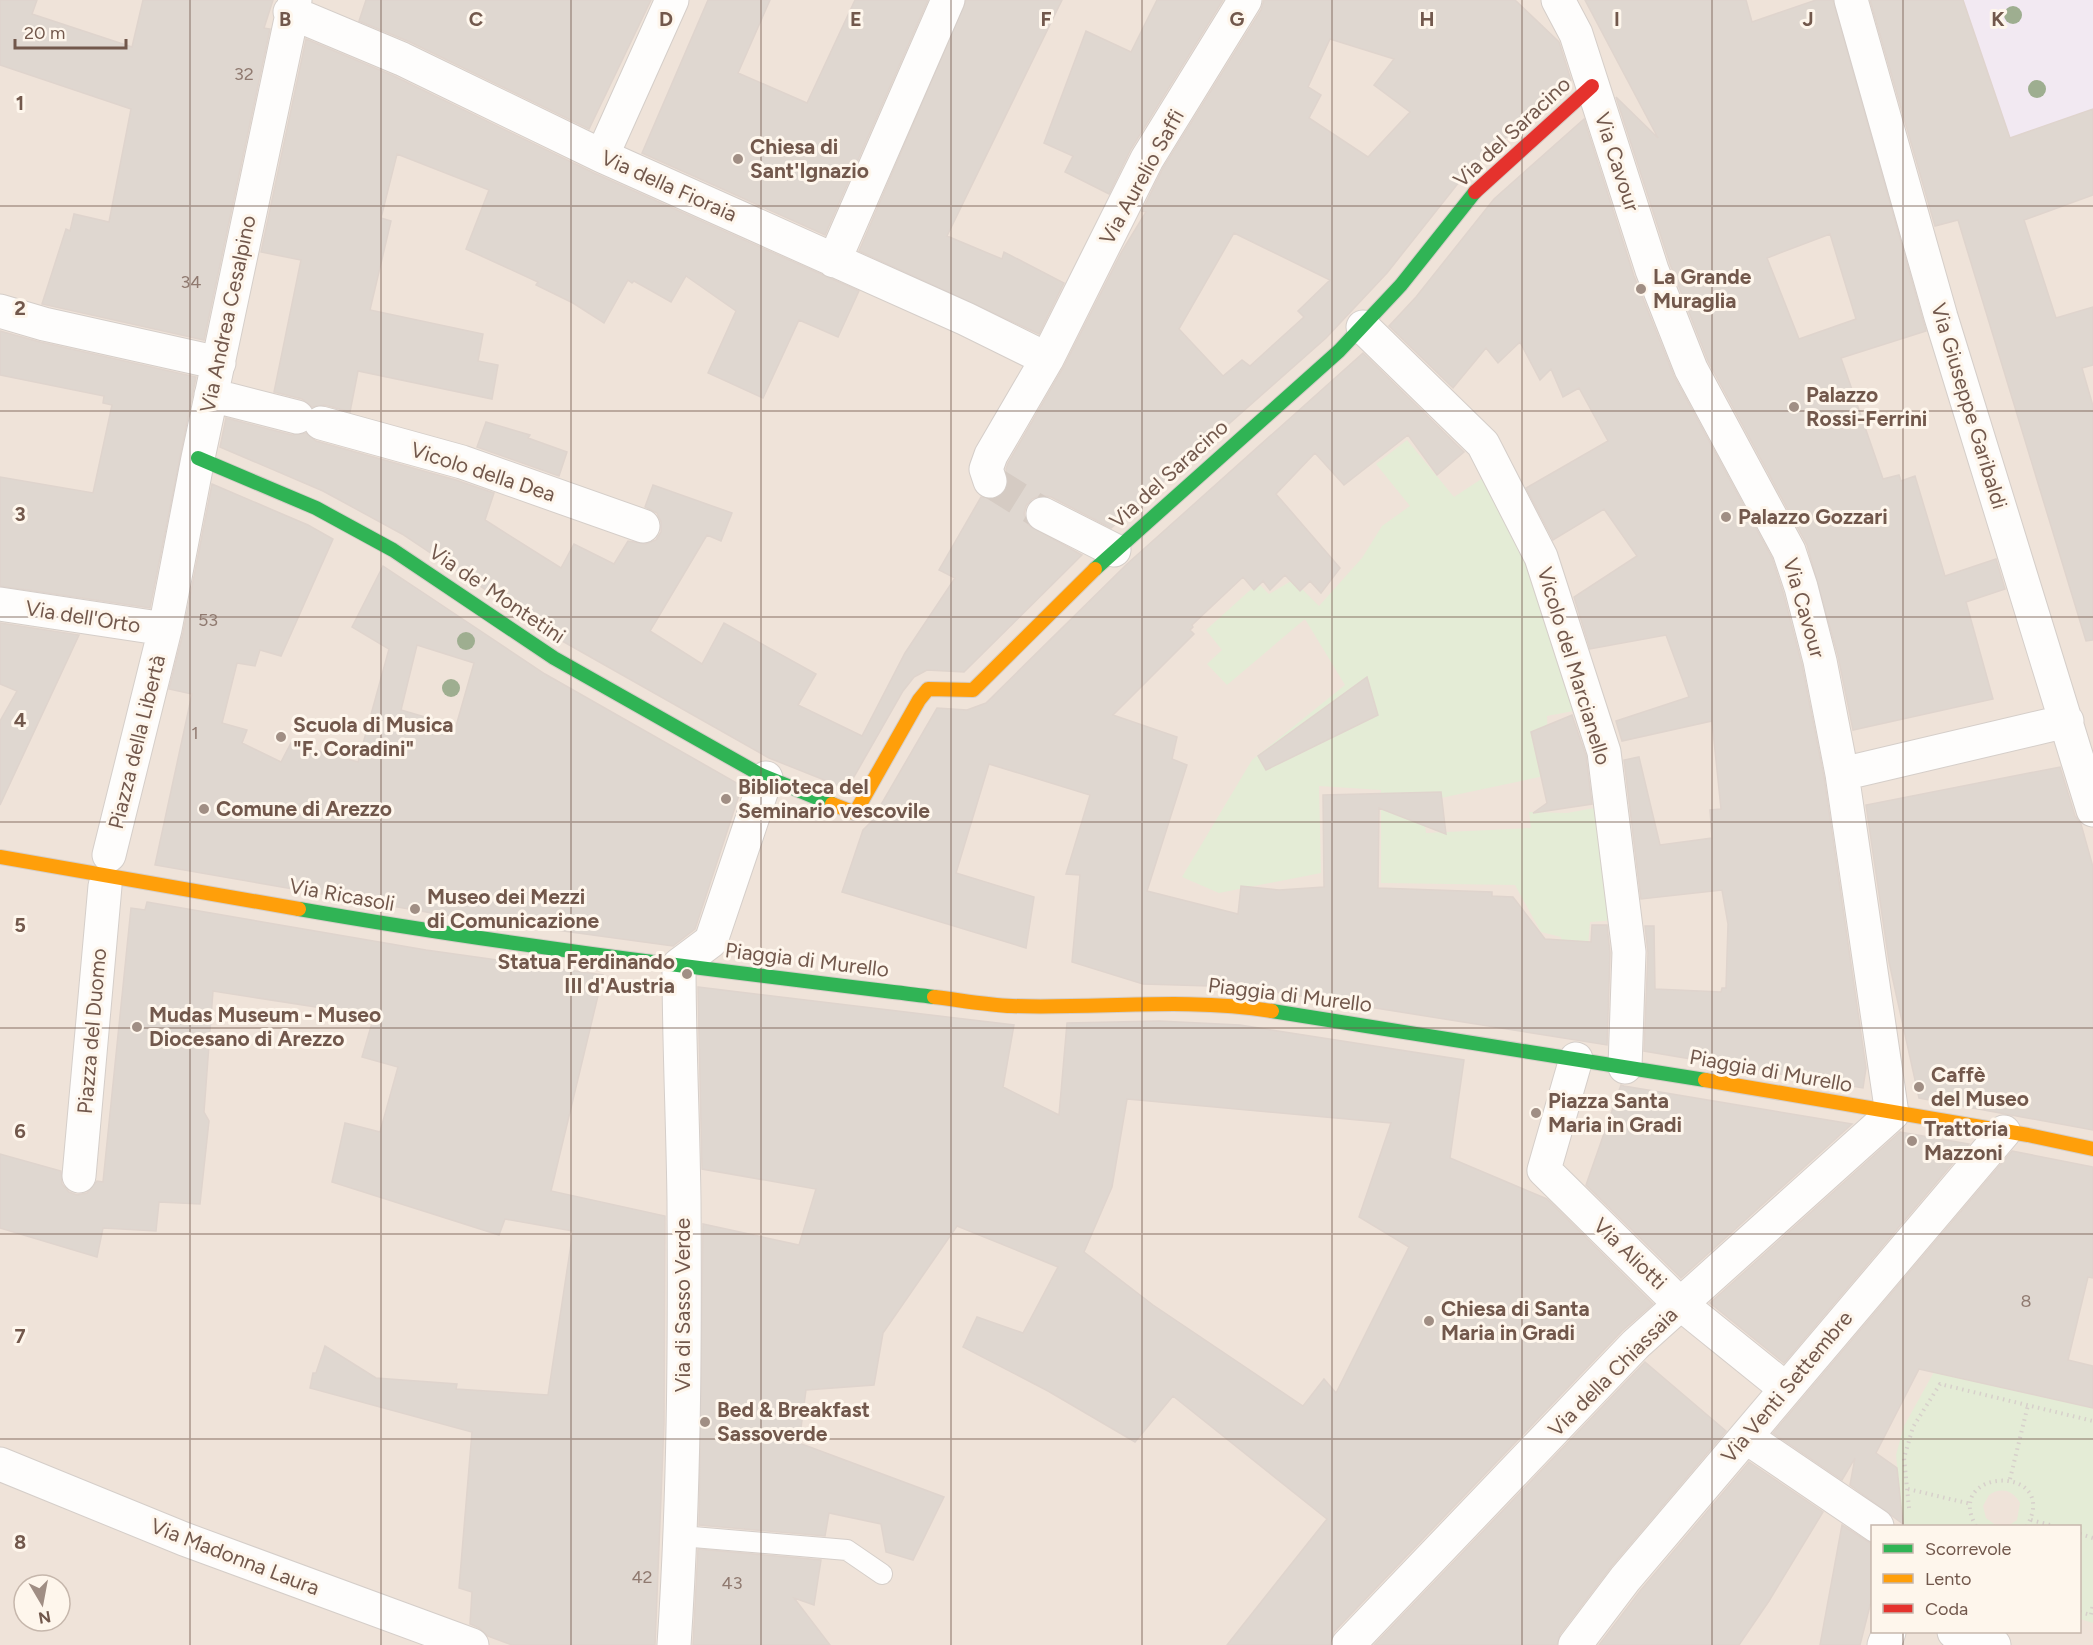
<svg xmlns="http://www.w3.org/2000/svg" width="2093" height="1645" font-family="Figtree,sans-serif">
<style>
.residential{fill:#efe3d9;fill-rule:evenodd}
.education{fill:#f2e9f2}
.green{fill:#e4ecd6}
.building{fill:#dfd7d0;stroke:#dfd4cd;stroke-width:1.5;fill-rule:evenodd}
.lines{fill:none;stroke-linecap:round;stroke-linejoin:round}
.street-tunnel{stroke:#d5cbc3;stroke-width:33;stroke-dasharray:33 16;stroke-linecap:butt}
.lane-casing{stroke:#d5cec9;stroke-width:22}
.street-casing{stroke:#d5cec9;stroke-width:35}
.fast-casing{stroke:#d5cec8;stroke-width:16}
.slow-casing{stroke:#d5cec8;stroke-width:16}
.jam-casing{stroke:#d5cec8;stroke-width:16}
.path{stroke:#d7d0cb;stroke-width:4;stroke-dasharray:1.5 4.5;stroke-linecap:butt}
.lane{stroke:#fefdfc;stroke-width:20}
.street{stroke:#fefdfc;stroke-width:33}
.fast{stroke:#30b455;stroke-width:14}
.slow{stroke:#ff9f0a;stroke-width:14}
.jam{stroke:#e5322d;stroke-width:14}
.tree{fill:#9eae90}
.grid{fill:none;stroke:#72584c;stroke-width:1.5;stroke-opacity:0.55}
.poi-dot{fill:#a08e84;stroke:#fef6ec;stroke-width:2}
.labels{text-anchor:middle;stroke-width:6;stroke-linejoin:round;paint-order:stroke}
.number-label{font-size:18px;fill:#907a70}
.street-label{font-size:21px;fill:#72584c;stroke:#fef6ec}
.poi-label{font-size:21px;font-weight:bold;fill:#72584c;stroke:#fef6ec;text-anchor:start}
.grid-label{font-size:20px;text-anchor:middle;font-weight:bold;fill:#72584c;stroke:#fef6ec;stroke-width:6;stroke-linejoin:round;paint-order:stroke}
</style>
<rect width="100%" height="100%" fill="#f6f1eb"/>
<!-- residential -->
<path class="residential" d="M0 0H2093V1645H0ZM1872 1526H2080V1632H1872ZM24 1585H60V1621H24Z"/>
<!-- education -->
<path class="education" d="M1879 0H2093V171L1954 221Z"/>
<!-- green -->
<path class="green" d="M1407 440 1454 497 1492 472 1547 587 1579 710 1547 716 1549 775 1422 802 1426 833 1531 828 1529 812 1567 813 1600 807 1617 920 1590 922 1586 971H1559L1561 937 1541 932 1515 885 1381 883V790L1319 786 1321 873 1219 893 1182 877 1252 760 1345 685 1305 619 1227 685 1207 664 1222 650 1206 630 1258 583 1269 594 1293 580 1319 606 1362 558 1382 526 1410 506 1376 464Z
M1934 1372 2093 1408V1623L2080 1619V1526H2008L2017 1520 2020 1503C2013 1490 2001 1487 1989 1495L1983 1506 1986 1518 1997 1526H1903L1896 1455 1904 1426Z"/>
<!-- building -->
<path class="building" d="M0 0H37L32 14 132 47 143 0H273L264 28 270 29 204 340 42 304 66 229 70 231 74 214 109 222 131 109 0 65Z
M366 0H651L589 129 410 42 359 21Z
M708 0H770L738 73 807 103 855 0H928L825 235 642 153Z
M966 0H1062L947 236 1002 259 1004 252 1064 283 1039 334 859 251Z
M1157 0H1223L1131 149 1109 194 1065 172 1073 156 1044 143 1086 31 1131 52Z
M1264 0H1515L1559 42 1571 80 1467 172 1387 273 1326 338 1111 528 1051 497 1041 495 1032 499 1026 506 1024 514 1028 525 1082 555 964 672 927 670 914 677 903 691 847 789 769 758 564 642 402 534 323 491 220 447 226 418 292 435 306 433 316 441 456 480 494 493 485 520 561 568 574 544 614 564 628 541 646 544 656 540 661 532V522L657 513 645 507 653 485 732 513 721 541 707 535 650 631 702 664 724 623 816 674 798 705 862 736 905 653 955 578 939 570 981 497 995 499 1004 493 1008 484 1006 469 1008 463 1063 368 1122 251 1146 212 1142 211 1163 168 1261 10ZM1330 39 1394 59 1374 85 1410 112 1368 157 1309 118 1321 95 1308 87ZM1234 233 1330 280 1298 311 1304 317 1250 366 1242 360 1223 376 1179 329Z
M1585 0H1746L1752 22 1816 0H1833L1926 331 1841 358 1883 479 1899 475 1901 481 1915 476 1945 576 1996 559 2005 589 1966 602 1993 699 1853 730 1838 656 1807 545 1708 361 1670 264 1616 97 1658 138ZM1830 234 1856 319 1799 339 1767 258Z
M1870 0H1963L2010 138 2093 109V195L2024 220 2056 318 2093 307V365L2082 368 2093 406V640L2086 641 1958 220 1935 226Z
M306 39 394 76 594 173 859 291 838 337 799 320 763 398 708 373 736 311 686 276 671 302 634 281 632 283 628 280 604 323 573 303 536 285 538 282 466 249 489 190 397 154 381 218 391 221 370 310 483 334 478 361 498 365 492 399 358 371 350 412 325 405 312 407 302 399 274 392 301 260 261 252Z
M1584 119 1634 276 1674 376 1772 558 1783 592 1802 665 1824 777 1866 1068 1863 1088 1644 1051 1648 953 1645 926H1654L1655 989 1721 992 1722 988H1726L1728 924 1722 890 1641 899 1624 760 1639 757 1660 845 1712 838 1710 810 1721 809 1712 721 1622 741 1616 721 1689 697 1666 635 1590 649 1574 597 1637 556 1604 509 1553 540 1526 488 1608 441 1579 388 1563 397 1551 369 1540 380 1520 342 1498 363 1486 348 1453 388 1389 326 1416 297 1494 199Z
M0 331 40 342 196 377 150 608 0 586V477L93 493 112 405 103 403 104 396 0 375Z
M1363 353 1464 452 1437 475 1408 435 1344 485 1315 453 1276 494 1340 568 1321 593 1310 581 1300 591 1285 575 1270 590 1263 581 1254 590 1243 577 1192 625 1193 627 1190 630 1194 634 1113 715 1177 737 1172 759 1187 765 1147 891 1238 914 1241 886 1279 890 1324 887 1323 795 1441 792 1446 834 1379 808 1378 888 1492 892V896L1513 897 1545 939 1591 942 1592 925H1607L1610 953 1607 1045 1244 987 1143 984 1072 962 1080 875 1066 874 1090 795 989 764 956 873 1034 897 1026 948 842 892 863 830 871 822 937 708 967 710 986 703 1127 564Z
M486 422 530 435 528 438 567 452 559 476 477 447Z
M212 484 308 525 333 539 281 656 260 650 255 666 237 663 222 723 247 730 242 743 281 762 291 743 358 762 389 649 352 627 383 566 545 674 742 786 695 929 673 946 432 913 155 865 192 694 169 689 183 633ZM417 645 474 663 456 726 401 710Z
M0 623 79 635 0 805V721L17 691 0 684Z
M1367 677 1378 715 1266 770 1258 756Z
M1572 715 1586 756 1592 804 1533 813 1547 803 1531 732Z
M2060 767 2075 816 2081 824 2093 867V1130L1919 1098 1889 962 1866 805Z
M147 902 426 950 603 975 551 1191 665 1216 664 1423 655 1645H512L488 1636 479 1628 470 1624 472 1592 459 1588 472 1432 310 1388 313 1373H316L325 1346 376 1378 457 1384 456 1389 548 1395 573 1231 505 1219 499 1235 332 1182 345 1123 380 1132 398 1067 362 1057 374 1016 213 991 204 1112 209 1121 200 1204 159 1202 156 1231 103 1228 97 1257 0 1228V1154L61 1171 62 1184 69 1192 77 1195 87 1193 97 1181 103 1182 131 908 145 910Z
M698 987 1014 1025 1003 1087 1059 1115 1067 1023 1159 1021 1240 1025 1464 1060 1450 1158 1547 1199 1653 1304 1622 1331 1334 1632 1330 1645H1227L1327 1519 1173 1396 1135 1442 1048 1391 963 1347 977 1317 1023 1333 1058 1267 957 1226 883 1333 874 1385 806 1390 799 1443 944 1497 913 1560 886 1552 881 1524 829 1513 825 1536 699 1525 703 1224 799 1245 816 1189 702 1169ZM1127 1099 1391 1123 1359 1217 1409 1247 1336 1393 1324 1379 1303 1406 1153 1305 1084 1252 1112 1187Z
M1621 1085 1624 1086 1852 1124 1681 1278 1586 1185Z
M1900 1132 1969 1144 1784 1363 1710 1303Z
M2012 1151 2093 1167V1278L2088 1277 2068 1360 2093 1366V1408L1919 1369 1876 1453 1897 1468 1903 1524 1850 1485 1855 1458 1842 1480 1773 1433Z
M1645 1362 1726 1431 1611 1567 1560 1634 1557 1645H1374Z
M1749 1462 1823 1512 1769 1601 1739 1645H1599L1640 1591Z
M1842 1525 1872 1544V1598L1860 1645H1820Z
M698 1549 821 1560 814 1605 794 1598 830 1645H693Z"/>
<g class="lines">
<!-- street-tunnel -->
<path class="street-tunnel" d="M990 481 1043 514"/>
<defs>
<path id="lane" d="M681 1536 847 1550 882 1574"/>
<path id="street" d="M1851 0 1941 317 2093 810
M290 12 402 59 602 156 966 319 1047 359
M602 156 672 0
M834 261 948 0
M0 311 44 324 219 363
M1363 327 1483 444 1541 557 1604 752 1629 952 1625 1067
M211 395 297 417
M321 423 462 462 643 526
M990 481 986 469 991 455 1047 359 1147 159 1245 0
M1043 514 1114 550
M0 604 165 629
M1842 774 2067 721
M109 855 165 629 198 458 295 0
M1576 1059 1544 1170 1677 1301 1786 1389
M79 1176 105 886
M1746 1437 1877 1526
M0 1464 184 1539 472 1645
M1954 1632 1994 1645
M674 1645C684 1497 685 1349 684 1201 683 1122 679 1043 679 965L711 941 766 778
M1348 1645 1636 1344 1892 1114 1842 774 1820 661 1801 587 1789 551 1691 369 1652 270 1576 34 1558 0
M1575 1645 1625 1579 2004 1132
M1884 1645 1889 1632"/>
<path id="fast" d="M198 458 316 508 393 550 554 658 761 775 832 804
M1095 569 1339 351 1401 285 1475 192
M299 909C510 946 722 971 934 997
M1272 1011 1705 1080"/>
<path id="slow" d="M832 804 855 813 919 700 928 689 973 690 1095 569
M0 857 299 909
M934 997C960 1000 986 1005 1012 1006 1100 1009 1183 997 1272 1011
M1705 1080 2028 1135 2093 1149"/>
<path id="jam" d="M1475 192 1592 86"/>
</defs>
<!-- lane casing -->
<use href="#lane" class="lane-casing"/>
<!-- street casing -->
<use href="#street" class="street-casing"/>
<!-- fast casing -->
<use href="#fast" class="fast-casing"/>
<!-- slow casing -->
<use href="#slow" class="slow-casing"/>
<!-- jam casing -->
<use href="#jam" class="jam-casing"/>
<!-- path -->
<path class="path" d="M2010 1479 2028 1405
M1908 1489 1971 1504
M1909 1508 1904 1458 1913 1427 1940 1384 2093 1421
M2031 1520 2054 1526
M1976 1526C1942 1467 2061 1464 2027 1526
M2080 1534 2093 1538
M2080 1612 2091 1615 2093 1603"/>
<!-- lane -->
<use href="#lane" class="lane"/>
<!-- street -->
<use href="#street" class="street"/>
<!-- fast -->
<use href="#fast" class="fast"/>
<!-- slow -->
<use href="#slow" class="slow"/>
<!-- jam -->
<use href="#jam" class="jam"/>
</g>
<!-- trees -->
<g class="tree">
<circle cx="2013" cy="15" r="9"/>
<circle cx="2037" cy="89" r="9"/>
<circle cx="466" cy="641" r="9"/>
<circle cx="451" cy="688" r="9"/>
</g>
<!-- grid -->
<path class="grid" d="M190 0V1645M381 0V1645M571 0V1645M761 0V1645M951 0V1645M1142 0V1645M1332 0V1645M1522 0V1645M1712 0V1645M1903 0V1526M0 206H2093M0 411H2093M0 617H2093M0 822H2093M0 1028H2093M0 1234H2093M0 1439H2093M1903 1632V1645"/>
<!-- markers -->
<g class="poi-dot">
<circle cx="738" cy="159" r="6"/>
<circle cx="1641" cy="289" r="6"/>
<circle cx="1794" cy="407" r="6"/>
<circle cx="1726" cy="517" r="6"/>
<circle cx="281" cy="737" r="6"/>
<circle cx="726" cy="799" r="6"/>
<circle cx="204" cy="809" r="6"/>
<circle cx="415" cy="909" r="6"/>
<circle cx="687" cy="974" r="6"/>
<circle cx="137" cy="1027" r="6"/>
<circle cx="1919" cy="1087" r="6"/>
<circle cx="1536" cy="1113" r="6"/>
<circle cx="1912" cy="1141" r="6"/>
<circle cx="1429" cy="1321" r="6"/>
<circle cx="705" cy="1422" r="6"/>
</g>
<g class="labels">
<!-- number labels -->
<g class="number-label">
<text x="244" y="80">32</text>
<text x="191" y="288">34</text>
<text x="208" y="626">53</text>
<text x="195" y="739">1</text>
<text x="2026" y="1307">8</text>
<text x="642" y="1583">42</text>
<text x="732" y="1589">43</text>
</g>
<!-- street labels -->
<g class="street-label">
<text transform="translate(1512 132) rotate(-43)" y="7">Via del Saracino</text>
<text transform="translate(1617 162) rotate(72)" y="7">Via Cavour</text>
<text transform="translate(1142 177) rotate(-61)" y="7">Via Aurelio Saffi</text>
<text transform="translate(669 186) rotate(24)" y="7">Via della Fioraia</text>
<text transform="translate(228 314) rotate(-78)" y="7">Via Andrea Cesalpino</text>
<text transform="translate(1969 406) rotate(73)" y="7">Via Giuseppe Garibaldi</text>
<text transform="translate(483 472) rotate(18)" y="7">Vicolo della Dea</text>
<text transform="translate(1169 474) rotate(-42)" y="7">Via del Saracino</text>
<text transform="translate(497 594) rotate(34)" y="7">Via de' Montetini</text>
<text transform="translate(1804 608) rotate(74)" y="7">Via Cavour</text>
<text transform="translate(83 617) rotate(9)" y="7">Via dell'Orto</text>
<text transform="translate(1574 666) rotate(73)" y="7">Vicolo del Marcianello</text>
<text transform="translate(137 742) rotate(-76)" y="7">Piazza della Libertà</text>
<text transform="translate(342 895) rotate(10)" y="7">Via Ricasoli</text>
<text transform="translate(807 960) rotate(7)" y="7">Piaggia di Murello</text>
<text transform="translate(1290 995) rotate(7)" y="7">Piaggia di Murello</text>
<text transform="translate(92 1031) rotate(-85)" y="7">Piazza del Duomo</text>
<text transform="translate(1771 1071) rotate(10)" y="7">Piaggia di Murello</text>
<text transform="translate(1630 1254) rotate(44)" y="7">Via Aliotti</text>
<text transform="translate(683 1305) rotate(-90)" y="7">Via di Sasso Verde</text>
<text transform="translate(1613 1372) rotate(-45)" y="7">Via della Chiassaia</text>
<text transform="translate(1787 1387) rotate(-50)" y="7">Via Venti Settembre</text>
<text transform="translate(235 1557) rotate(21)" y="7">Via Madonna Laura</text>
</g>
<!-- poi labels -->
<g class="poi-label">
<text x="750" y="154">Chiesa di<tspan x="750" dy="24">Sant'Ignazio</tspan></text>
<text x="1653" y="284">La Grande<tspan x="1653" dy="24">Muraglia</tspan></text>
<text x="1806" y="402">Palazzo<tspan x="1806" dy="24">Rossi-Ferrini</tspan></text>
<text x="1738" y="524">Palazzo Gozzari</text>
<text x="293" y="732">Scuola di Musica<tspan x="293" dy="24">"F. Coradini"</tspan></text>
<text x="738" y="794">Biblioteca del<tspan x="738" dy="24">Seminario vescovile</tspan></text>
<text x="216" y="816">Comune di Arezzo</text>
<text x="427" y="904">Museo dei Mezzi<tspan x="427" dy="24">di Comunicazione</tspan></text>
<text x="675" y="969" text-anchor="end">Statua Ferdinando<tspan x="675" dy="24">III d'Austria</tspan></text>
<text x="149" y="1022">Mudas Museum - Museo<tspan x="149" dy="24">Diocesano di Arezzo</tspan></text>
<text x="1931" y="1082">Caffè<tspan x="1931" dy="24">del Museo</tspan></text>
<text x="1548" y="1108">Piazza Santa<tspan x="1548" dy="24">Maria in Gradi</tspan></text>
<text x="1924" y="1136">Trattoria<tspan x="1924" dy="24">Mazzoni</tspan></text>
<text x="1441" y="1316">Chiesa di Santa<tspan x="1441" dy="24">Maria in Gradi</tspan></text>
<text x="717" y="1417">Bed &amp; Breakfast<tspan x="717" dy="24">Sassoverde</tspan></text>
</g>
</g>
<g class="grid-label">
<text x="285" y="26">B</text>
<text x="476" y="26">C</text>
<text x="666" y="26">D</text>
<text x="856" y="26">E</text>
<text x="1046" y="26">F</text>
<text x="1237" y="26">G</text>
<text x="1427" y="26">H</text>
<text x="1617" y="26">I</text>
<text x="1808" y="26">J</text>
<text x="1998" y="26">K</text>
<text x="20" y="110">1</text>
<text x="20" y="315">2</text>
<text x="20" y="521">3</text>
<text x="20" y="727">4</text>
<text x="20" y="932">5</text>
<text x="20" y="1138">6</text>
<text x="20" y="1343">7</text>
<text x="20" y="1549">8</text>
</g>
<!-- legend -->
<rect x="1871" y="1525" width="210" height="108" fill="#fef6ec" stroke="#c6b7ac" stroke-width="1.5"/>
<rect x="1883" y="1544" width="30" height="9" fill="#30b455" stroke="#c6b7ac" stroke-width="1.5"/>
<text x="1925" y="1555" font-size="18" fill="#72584c">Scorrevole</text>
<rect x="1883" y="1574" width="30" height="9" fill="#ff9f0a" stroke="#c6b7ac" stroke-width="1.5"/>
<text x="1925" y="1585" font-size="18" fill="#72584c">Lento</text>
<rect x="1883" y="1604" width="30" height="9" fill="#e5322d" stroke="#c6b7ac" stroke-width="1.5"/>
<text x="1925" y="1615" font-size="18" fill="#72584c">Coda</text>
<!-- north arrow -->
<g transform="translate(42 1603) rotate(170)"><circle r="28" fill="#fef6ec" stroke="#c6b7ac" stroke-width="1.5"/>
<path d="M0-4.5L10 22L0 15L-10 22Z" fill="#a08e84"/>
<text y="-9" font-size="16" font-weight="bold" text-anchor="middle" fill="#72584c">N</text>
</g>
<!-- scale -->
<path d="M15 39v9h111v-9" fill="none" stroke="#72584c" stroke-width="3"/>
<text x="24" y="39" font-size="18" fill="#72584c" stroke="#fef6ec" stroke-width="4.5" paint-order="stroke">20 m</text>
</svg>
